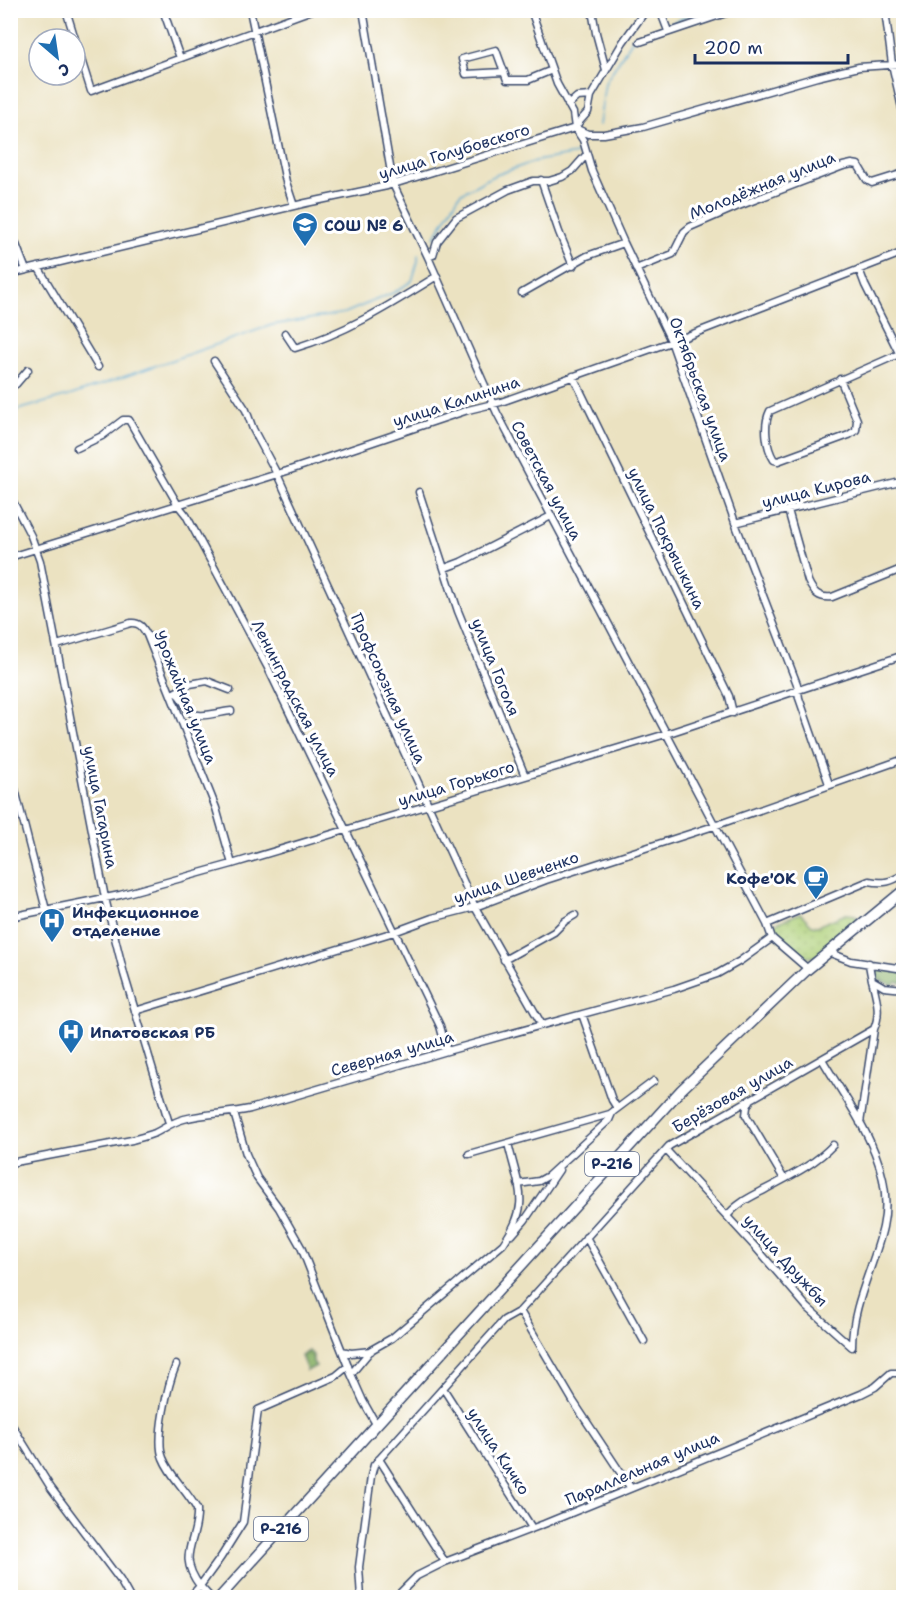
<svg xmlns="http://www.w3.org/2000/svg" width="914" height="1608" font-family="'Shantell Sans',sans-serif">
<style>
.grass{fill:url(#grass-dots);stroke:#65806c;stroke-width:1.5}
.forest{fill:url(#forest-crowns);stroke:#537064;stroke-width:1.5}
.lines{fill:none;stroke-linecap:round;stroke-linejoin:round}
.stream{stroke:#57a7d1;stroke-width:1.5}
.minor-casing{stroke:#3a4a6d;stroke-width:9}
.highway-casing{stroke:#3a4a6d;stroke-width:12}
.minor{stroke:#fff;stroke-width:6}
.highway{stroke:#fff;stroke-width:9}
.labels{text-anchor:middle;stroke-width:6;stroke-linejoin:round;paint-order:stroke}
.shield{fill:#fff;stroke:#5f6d8e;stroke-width:1.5}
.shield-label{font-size:15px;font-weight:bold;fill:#1b2f5e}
.street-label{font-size:16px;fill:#1b2f5e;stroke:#fff}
.poi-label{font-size:16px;font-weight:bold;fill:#1b2f5e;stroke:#fff;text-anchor:start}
</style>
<defs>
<pattern id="grass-dots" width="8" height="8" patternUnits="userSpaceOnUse" patternTransform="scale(1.5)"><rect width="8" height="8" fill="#afd079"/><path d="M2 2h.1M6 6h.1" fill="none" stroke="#96b36b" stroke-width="1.8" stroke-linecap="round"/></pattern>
<pattern id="forest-crowns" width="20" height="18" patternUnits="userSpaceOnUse" patternTransform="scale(1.5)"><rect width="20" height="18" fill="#8bb269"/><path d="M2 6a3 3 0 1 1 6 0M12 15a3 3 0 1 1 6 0" fill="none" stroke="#71915a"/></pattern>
</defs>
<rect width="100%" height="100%" fill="#fff"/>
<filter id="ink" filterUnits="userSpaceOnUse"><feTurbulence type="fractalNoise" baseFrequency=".0167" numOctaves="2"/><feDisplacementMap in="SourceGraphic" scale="12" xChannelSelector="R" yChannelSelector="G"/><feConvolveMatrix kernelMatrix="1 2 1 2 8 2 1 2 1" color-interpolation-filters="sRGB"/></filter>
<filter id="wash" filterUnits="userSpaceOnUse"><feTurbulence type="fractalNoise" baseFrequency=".008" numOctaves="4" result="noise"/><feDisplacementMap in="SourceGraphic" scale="24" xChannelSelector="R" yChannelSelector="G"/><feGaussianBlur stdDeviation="1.35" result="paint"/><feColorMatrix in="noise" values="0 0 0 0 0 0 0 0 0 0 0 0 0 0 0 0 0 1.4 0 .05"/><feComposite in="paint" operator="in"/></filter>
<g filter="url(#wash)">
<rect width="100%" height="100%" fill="#ebe2c1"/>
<!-- grass -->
<path class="grass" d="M800 913 812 925 817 926 846 914 856 915 858 921 819 956 813 957H805L795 952 778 939 772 929 774 924Z"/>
<!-- forest -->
<path class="forest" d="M874 968 903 972V983L897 982 893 985 875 979 872 970Z
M309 1351 313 1355V1362L316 1366 307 1371 301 1356Z"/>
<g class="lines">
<!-- stream -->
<path class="stream" d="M669 24 702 10
M599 125 605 83 634 37 665 26
M434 238 460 194 493 176 536 161 576 154 580 151
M10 412 72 395 272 325 345 313 395 292 412 281 418 261V255"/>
</g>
</g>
<g filter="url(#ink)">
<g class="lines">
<defs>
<path id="minor" d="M66 10 75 39
M163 10 180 58
M250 10 286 182 294 206
M363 10 393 184 428 257 497 413 767 924 772 938 808 969
M531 10 557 84 573 113 575 128 583 140 592 171 624 243 671 341 737 528 797 684 799 698 829 784
M592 10 596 33 606 70
M660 10 668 31
M885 10 892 64 904 117
M75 40 91 91 312 10
M640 42 735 10
M504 72 466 74 462 59 496 50 507 80H528L552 70
M568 105 577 97 591 96
M575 128 579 122 588 112 591 96 623 42 646 10
M541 180 559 232 573 266
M10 229 26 270
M428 257 433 255 437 242 456 218 508 190 533 181H549L562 177 572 171 587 154
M38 267 98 367
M636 269 673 254 684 232 690 227 736 207 843 166 852 164 858 165 867 180 872 183 904 173
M859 269 865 285 904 363
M10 274 306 203 387 186 575 128 588 134H604L643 127 817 77 859 67 904 64
M522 293 587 256 624 243
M285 333 295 348C348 332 390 305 437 276
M214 361 246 410 253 429 277 474 475 907 542 1025
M573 376 729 696 733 713
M840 379 857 420 856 430 849 435 778 461 774 460C766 447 763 425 770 411L899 354
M10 387 16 384 28 370
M77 448 102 436 123 420H129L178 505 186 515 267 666 440 1026 447 1051
M419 492 458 611 525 776
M10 496 31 536 40 561 105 898 124 974 169 1123
M788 510 808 581C813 592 819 599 832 597L904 568
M735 523 904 481
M10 557 287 471 468 410 501 402 685 337 904 252
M445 568 461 562 551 516
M57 645 131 623C140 622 143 628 147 635L216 808 232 864
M176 693C182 697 183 702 187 709 194 721 219 712 231 711
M172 694 190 684 207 681 230 690
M10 770 46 910
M10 917 120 895 232 864 666 734 904 655
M767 924 869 881C884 884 891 882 904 874
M828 952 851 961 904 969
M504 960 554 932 565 921 575 915
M872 980 884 987 904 989
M135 1011 394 932 432 918 475 907 546 880 714 826 904 759
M582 1014 612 1100 617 1108
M751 1099 747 1107 746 1115 784 1179
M234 1113 246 1154 257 1178 279 1208 301 1247 351 1374 363 1401 376 1424
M860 1123 874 1029
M666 1150 758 1250 807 1307 852 1347C852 1304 874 1267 883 1227 897 1165 851 1109 822 1059
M469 1154 610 1114 654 1081
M10 1163 132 1140C139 1138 147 1136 155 1133 165 1128 172 1122 184 1119 206 1113 228 1114 250 1109L447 1051 674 989 717 974 740 961 772 938
M518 1184 539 1181 548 1176 609 1120 612 1113
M727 1216C737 1203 751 1197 766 1189 790 1176 814 1165 833 1145
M512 1235 525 1220 559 1170
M586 1237 644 1341
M520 1311 573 1401 630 1487
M342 1351 351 1353 371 1351
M176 1365C168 1384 155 1439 163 1458 170 1476 187 1491 197 1509 199 1542 175 1553 200 1586L221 1557 243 1522 258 1410 336 1376 348 1366
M351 1374 371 1350 392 1338 503 1244C532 1203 518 1188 508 1143
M443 1388 532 1528
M10 1422 51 1488 120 1580 130 1598
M379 1459 445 1562
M189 1598 200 1586 211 1598
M361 1598 359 1567 371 1476 374 1465 504 1320 520 1311 669 1146 874 1029C884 1007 871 986 869 963
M395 1598 417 1576 445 1562 544 1524 861 1394 875 1387 891 1373H904"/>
<path id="highway" d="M219 1598 681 1090 808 969 904 890"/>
</defs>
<!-- minor casing -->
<use href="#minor" class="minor-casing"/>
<!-- highway casing -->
<use href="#highway" class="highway-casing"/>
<!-- minor -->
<use href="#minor" class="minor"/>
<!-- highway -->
<use href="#highway" class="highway"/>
</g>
</g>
<!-- icons -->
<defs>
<symbol id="school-pin" viewBox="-11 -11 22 30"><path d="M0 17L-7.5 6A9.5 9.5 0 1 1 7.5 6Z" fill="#1f6fb2" stroke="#fff"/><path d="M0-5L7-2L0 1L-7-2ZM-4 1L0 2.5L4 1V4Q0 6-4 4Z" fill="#fff"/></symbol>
<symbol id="cafe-pin" viewBox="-11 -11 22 30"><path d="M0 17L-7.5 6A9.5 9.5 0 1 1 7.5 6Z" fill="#1f6fb2" stroke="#fff"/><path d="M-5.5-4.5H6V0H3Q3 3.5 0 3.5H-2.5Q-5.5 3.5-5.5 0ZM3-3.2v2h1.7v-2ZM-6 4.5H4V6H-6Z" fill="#fff"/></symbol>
<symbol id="hospital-pin" viewBox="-11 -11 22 30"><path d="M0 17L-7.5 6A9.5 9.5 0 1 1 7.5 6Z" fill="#1f6fb2" stroke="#fff"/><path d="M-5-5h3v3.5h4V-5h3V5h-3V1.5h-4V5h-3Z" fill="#fff"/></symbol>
</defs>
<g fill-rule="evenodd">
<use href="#school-pin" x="290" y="210" width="30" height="40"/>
<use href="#cafe-pin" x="801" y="863" width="30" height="40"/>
<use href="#hospital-pin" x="37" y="906" width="30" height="40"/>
<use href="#hospital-pin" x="56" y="1017" width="30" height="40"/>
</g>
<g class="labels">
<!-- shield labels -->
<g class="shield">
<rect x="585" y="1152" width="54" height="24" rx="4.5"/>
<rect x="254" y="1517" width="54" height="24" rx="4.5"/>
</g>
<g class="shield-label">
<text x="612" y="1169">Р-216</text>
<text x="281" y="1534">Р-216</text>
</g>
<!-- street labels -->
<g class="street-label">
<text transform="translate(454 151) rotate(-17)" y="6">улица Голубовского</text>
<text transform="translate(762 185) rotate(-22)" y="6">Молодёжная улица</text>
<text transform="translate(701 389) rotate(70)" y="6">Октябрьская улица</text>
<text transform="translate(456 401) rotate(-18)" y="6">улица Калинина</text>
<text transform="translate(547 480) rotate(62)" y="6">Советская улица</text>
<text transform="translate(816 489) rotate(-14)" y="6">улица Кирова</text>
<text transform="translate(667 538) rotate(64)" y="6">улица Покрышкина</text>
<text transform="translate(496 667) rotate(68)" y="6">улица Гоголя</text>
<text transform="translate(389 688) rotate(66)" y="6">Профсоюзная улица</text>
<text transform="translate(186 697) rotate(68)" y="6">Урожайная улица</text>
<text transform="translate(296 698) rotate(63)" y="6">Ленинградская улица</text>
<text transform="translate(456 783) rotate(-17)" y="6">улица Горького</text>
<text transform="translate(101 807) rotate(79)" y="6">улица Гагарина</text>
<text transform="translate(516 877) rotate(-19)" y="6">улица Шевченко</text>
<text transform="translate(392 1053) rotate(-16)" y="6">Северная улица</text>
<text transform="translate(732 1094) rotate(-30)" y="6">Берёзовая улица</text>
<text transform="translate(786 1260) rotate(48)" y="6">улица Дружбы</text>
<text transform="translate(499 1451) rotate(57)" y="6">улица Кичко</text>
<text transform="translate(642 1468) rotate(-23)" y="6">Параллельная улица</text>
</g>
<!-- poi labels -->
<g class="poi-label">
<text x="324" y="231">СОШ № 6</text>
<text x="796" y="884" text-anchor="end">Кофе'ОК</text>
<text x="72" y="918">Инфекционное<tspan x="72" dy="18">отделение</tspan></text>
<text x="90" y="1038">Ипатовская РБ</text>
</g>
</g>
<!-- margin -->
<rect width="914" height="1608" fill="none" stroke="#fff" stroke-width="36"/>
<!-- north arrow -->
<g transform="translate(57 57) rotate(151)"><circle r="28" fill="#ffffff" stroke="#a4acbf" stroke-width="1.5"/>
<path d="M0-4.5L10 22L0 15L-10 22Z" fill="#1f6fb2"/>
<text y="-9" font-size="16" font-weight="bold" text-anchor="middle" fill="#1b2f5e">С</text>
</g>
<!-- scale -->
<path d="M695 54v9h153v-9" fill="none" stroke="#1b2f5e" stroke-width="3"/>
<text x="704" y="54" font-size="18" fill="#1b2f5e" stroke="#ffffff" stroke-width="4.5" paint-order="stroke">200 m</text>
</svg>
